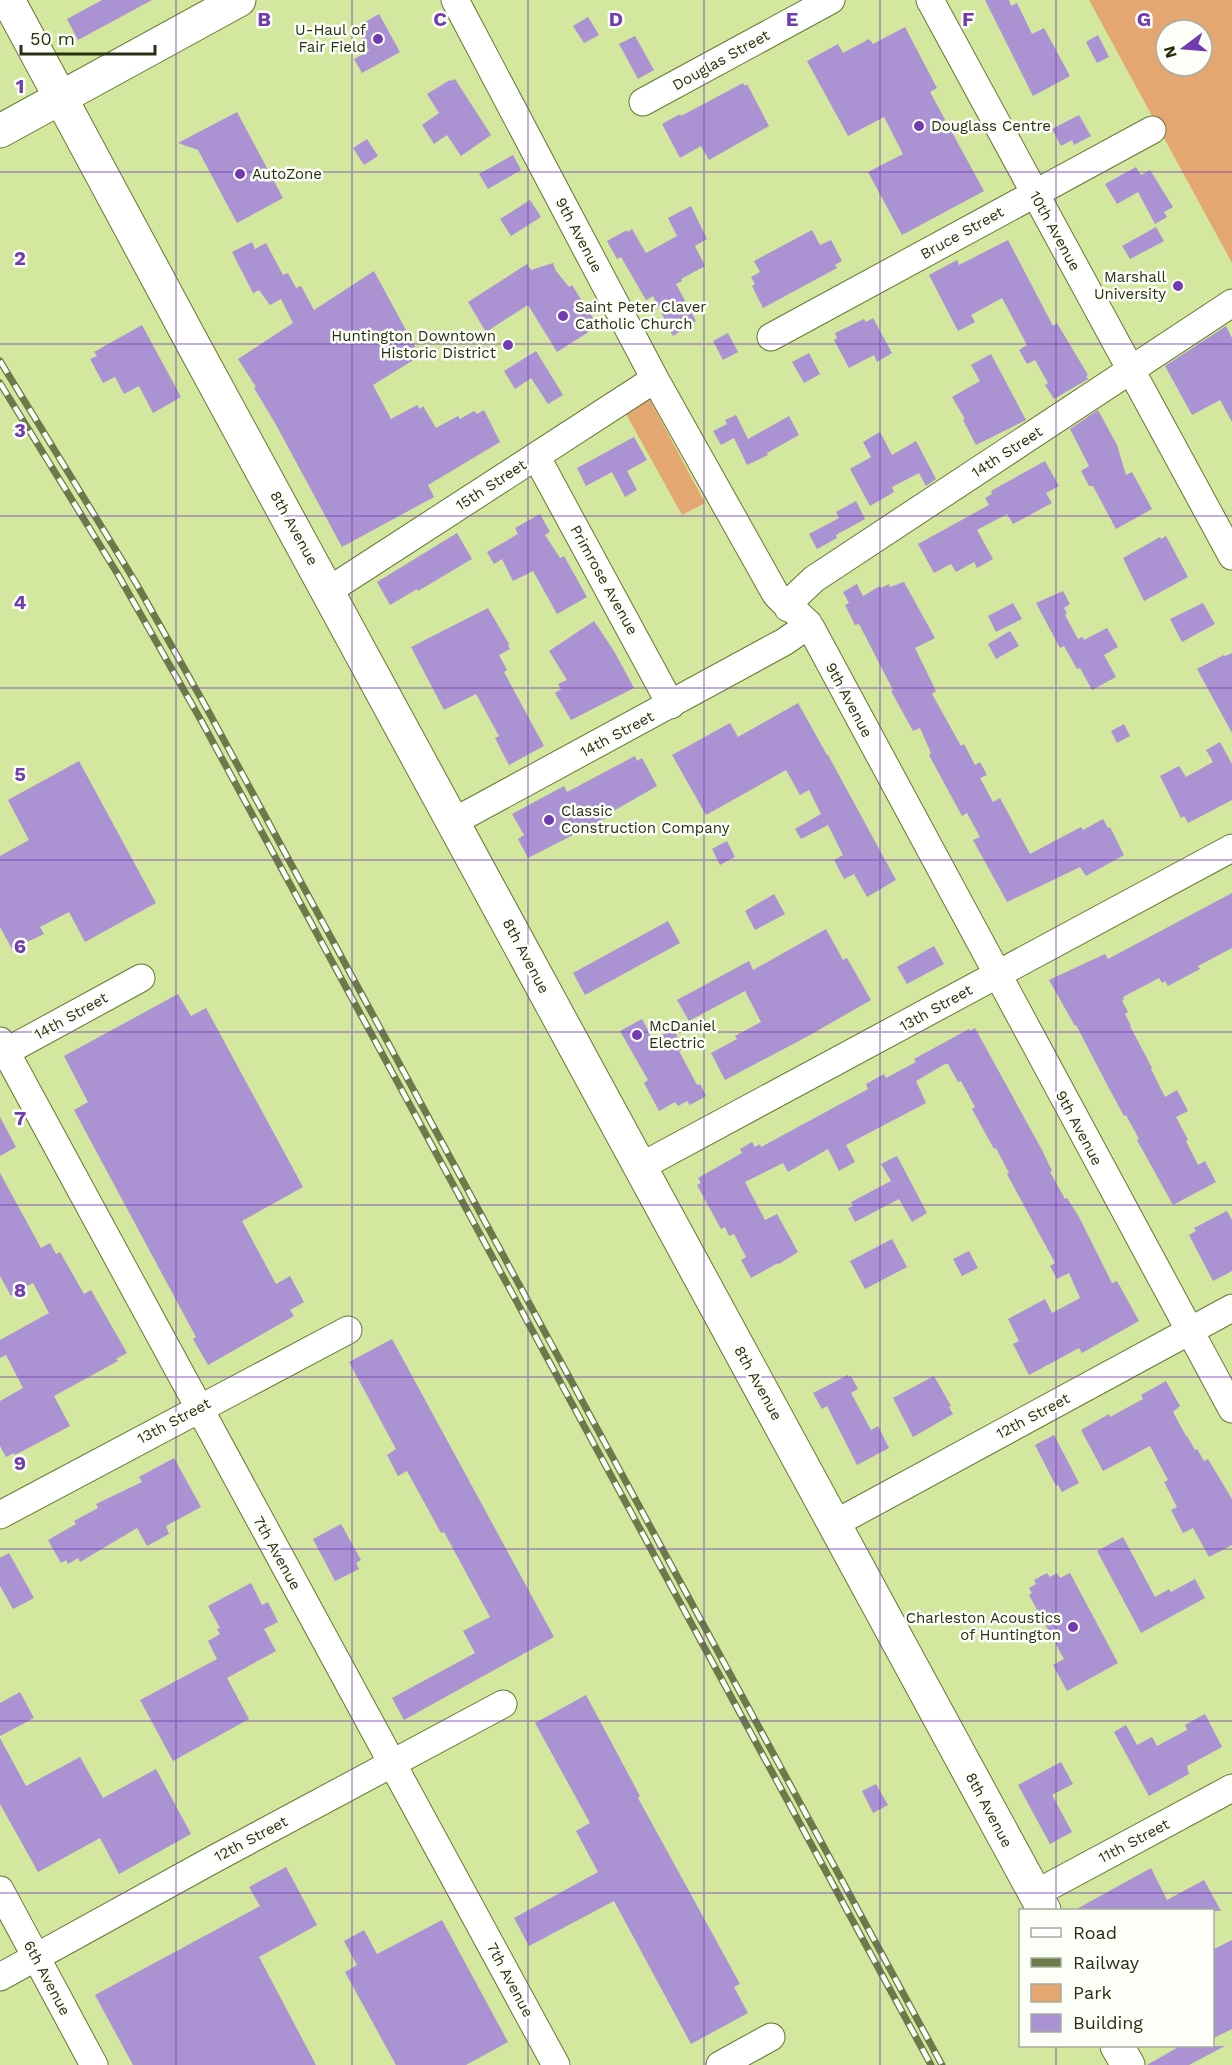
<svg xmlns="http://www.w3.org/2000/svg" width="1232" height="2065" font-family="'Work Sans',sans-serif">
<style>
.green{fill:#e4a772;fill-rule:evenodd}
.building{fill:#ab92d3}
.lines{fill:none;stroke-linecap:round;stroke-linejoin:round}
.minor-casing{stroke:#667732;stroke-width:29}
.major-casing{stroke:#667732;stroke-width:35}
.minor{stroke:#fff;stroke-width:27}
.major{stroke:#fff;stroke-width:33}
.rail-casing{stroke:#6c794a;stroke-width:7}
.rail{stroke:#fcfff8;stroke-width:4.5;stroke-dasharray:14;stroke-linecap:butt}
.grid{fill:none;stroke:#723bb2;stroke-width:1.5;stroke-opacity:0.55}
.poi-dot{fill:#723bb2;stroke:#fcfff8;stroke-width:2}
.labels{text-anchor:middle;stroke-width:5;stroke-linejoin:round;paint-order:stroke}
.poi-label{font-size:15px;fill:#282f12;stroke:#fcfff8;text-anchor:start}
.street-label{font-size:15px;fill:#282f12;stroke:#fcfff8}
.grid-label{font-size:20px;text-anchor:middle;font-weight:bold;fill:#723bb2;stroke:#fcfff8;stroke-width:5;stroke-linejoin:round;paint-order:stroke}
</style>
<rect width="100%" height="100%" fill="#d3e79f"/>
<!-- green -->
<path class="green" d="M1089 0H1232V263ZM1166 30H1202V66H1166Z
M649 398 705 503 682 515 625 412Z"/>
<!-- building -->
<path class="building" d="M102 0H152L78 40 67 19Z
M985 0H1009L1011 6 1017 3 1032 34 1044 28 1070 76 1033 96Z
M379 14 400 52 362 73 354 59 369 51 356 27Z
M588 17 599 35 584 43 573 26Z
M905 27 937 88 930 92 984 191 902 235 868 172 903 154 884 117 848 136 807 61 838 44 843 53 869 39 873 44Z
M1098 35 1109 57 1097 63 1086 42Z
M635 36 654 70 638 79 619 44Z
M455 79 491 135 461 156 447 135 434 144 422 125 439 113 427 94 450 80 451 81Z
M743 83 745 86 747 84 769 126 709 160 701 146 680 158 662 124 680 114 681 116Z
M237 112 283 198 237 223 198 150 178 143Z
M1079 115 1091 136 1074 145 1072 140 1061 146 1052 129Z
M367 139 378 156 364 165 353 148Z
M513 155 521 170 488 189 479 174Z
M1136 167 1141 175 1150 170 1173 207 1164 212 1167 217 1155 224 1138 192 1117 204 1105 184Z
M530 200 541 217 511 236 500 219Z
M691 206 707 239 695 246 705 266 681 279 682 281 676 284 696 321 673 336 653 296 646 300 621 257 617 259 607 241 627 230 628 232 632 229 646 253 677 236 668 218Z
M1156 227 1164 241 1130 259 1122 246Z
M812 230 820 245 831 240 842 261 835 265 837 268 763 308 752 286 755 284 751 277 760 272 754 261Z
M1008 240 1053 326 1057 323 1088 375 1086 376 1088 379 1054 399 1045 385 1048 383 1035 360 1027 364 1019 350 1027 345 1002 298 971 315 975 322 958 331 929 275 957 260 959 265Z
M252 242 255 249 266 243 283 275 288 273 296 288 301 286 314 310 374 271 420 356 373 385 391 419 417 405 420 409 423 406 436 428 458 416 460 419 474 411 477 414 484 410 500 442 428 485 434 497 342 547 275 423 254 388 256 387 238 359 293 323 281 299 270 305 259 290 253 293 232 252Z
M553 263 556 271 569 287 572 285 598 326 557 352 528 305 486 332 468 302 527 264 531 270Z
M873 318 892 353 877 362 874 355 849 368 834 340 837 338 835 333 864 319 866 322Z
M142 325 181 397 153 413 139 386 124 394 115 377 103 383 90 359 97 356 94 352Z
M1226 326 1232 338V422L1220 400 1192 415 1165 366Z
M728 333 738 352 723 360 713 341Z
M536 351 563 395 548 404 531 378 515 389 504 371Z
M809 353 820 374 804 383 792 362Z
M991 354 1026 420 976 445 963 420 965 419 952 397 980 381 971 365Z
M1098 410 1117 445 1126 475 1132 472 1152 509 1116 529 1093 486H1089L1081 471 1089 466 1070 429Z
M736 415 748 439 789 416 799 435 767 453 768 455 747 465 734 438 721 445 713 431 727 424 725 420Z
M880 432 892 455 916 441 936 479 926 486 919 473 892 487 894 492 870 506 850 469 871 457 863 442Z
M634 437 647 460 627 471 637 490 625 497 612 472 586 486 577 468Z
M1045 461 1059 486 1046 493 1052 503 1013 524 1007 514 977 530 993 559 977 568 974 562 956 572 951 564 934 573 918 544 989 505 985 498 992 494 991 491Z
M856 501 865 519 836 535 837 538 817 549 809 534 839 518 836 512Z
M540 514 550 532 545 535 560 558 564 556 587 597 557 614 533 571 513 581 502 559 494 564 487 552 518 534 515 528Z
M457 533 472 559 418 591 417 589 390 605 377 582Z
M1166 536 1188 577 1144 601 1123 558 1160 537 1161 539Z
M904 582 935 638 915 648 936 691 932 694 961 746 964 744 975 765 980 762 987 775 980 778 993 802 1000 798 1030 854 1081 827 1083 830 1103 819 1108 828 1110 827 1124 855 1086 876 1080 867 1007 902 973 840 980 837 967 813 962 816 929 755 931 753 920 728 913 731 891 691 893 690 859 624 855 625 845 605 849 603 843 592 857 584 863 596 880 586 881 588 889 584 890 587Z
M1063 591 1070 604 1064 608 1067 613 1065 615 1078 639 1083 637 1084 640 1107 628 1118 647 1104 655 1116 677 1092 690 1080 668 1077 669 1064 646 1060 648 1036 603Z
M1013 603 1022 619 996 632 988 616Z
M1203 603 1215 624 1182 642 1170 619Z
M488 608 509 644 508 645 510 649 499 655 507 670 504 672 544 746 509 765 495 738 499 736 476 694 444 710 411 647Z
M594 621 614 651 634 688 571 720 555 693 561 689 558 684 567 680 549 651Z
M1010 631 1019 646 996 659 988 644Z
M1232 653V733L1197 669 1224 655 1225 656Z
M798 703 827 755H828L896 880 867 897 854 874 844 879 834 860 843 855 828 825 801 839 795 829 821 814 809 790 800 795 786 770 706 815 672 755 730 723 738 737Z
M1124 724 1130 736 1117 743 1111 731Z
M1220 742 1232 764V800L1188 823 1184 816 1181 818 1160 776 1179 766 1186 777 1213 762 1206 750Z
M635 756 637 761 642 758 657 786 610 813 612 815 528 858 518 839 524 835 512 814 564 786 567 792Z
M79 761 156 903 85 942 69 912 40 927 44 934 12 949 0 927V856L29 840 8 800Z
M727 841 735 857 720 865 712 849Z
M1232 893V948L1198 966 1200 969 1168 986 1165 981 1162 983 1159 978 1123 997 1124 999 1122 1001 1128 1012 1125 1014 1131 1026H1130L1152 1068 1151 1069 1165 1097 1177 1090 1188 1111 1176 1117 1188 1140 1186 1141 1198 1165 1205 1161 1216 1182 1173 1205 1137 1140 1139 1139 1126 1115 1124 1116 1111 1092 1076 1025 1075 1026 1049 980 1105 954 1108 959Z
M774 894 785 914 755 930 745 911Z
M668 921 680 943 585 995 573 973Z
M826 929 843 960 847 958 871 1000 810 1035 725 1080 711 1053 737 1039 735 1036 761 1022 745 991 689 1021 677 1000 749 961 753 970Z
M934 946 944 964 907 984 897 967Z
M178 994 191 1016 206 1008 303 1187 242 1221 276 1284 290 1276 304 1302 290 1310 294 1316 208 1365 193 1339 196 1337 74 1110 88 1102 64 1056Z
M642 1019 653 1040 673 1029 684 1048 679 1051 697 1085 700 1084 706 1096 690 1105 687 1101 678 1106 675 1102 659 1111 644 1083 648 1080 620 1031Z
M975 1028 1042 1150 1052 1171 1050 1172 1065 1199 1067 1198 1079 1217 1112 1283 1117 1281 1139 1321 1082 1353 1079 1348 1029 1375 1013 1344 1019 1341 1008 1319 1045 1299 1052 1313 1080 1298 1069 1273 1057 1279 1050 1266 1055 1263 1007 1174 1009 1173 996 1148 994 1149 972 1109 975 1107 961 1081 958 1082 948 1064H945L916 1081 926 1103 846 1145 855 1162 839 1171 828 1149 788 1172 783 1163 745 1182 765 1220 777 1214 798 1252 779 1264 778 1263 751 1278 741 1260 746 1257 734 1234 729 1236 725 1227 721 1229 697 1185 701 1183 698 1178 742 1153 740 1149 752 1142 755 1147 760 1144 761 1147 868 1089 866 1084 884 1074 886 1078 916 1062 914 1059 969 1029 970 1031Z
M0 1117 16 1147 0 1156Z
M897 1156 927 1213 912 1222 899 1199 855 1222 848 1208 853 1206 851 1202 891 1181 881 1164Z
M0 1173 41 1248 50 1243 56 1254 60 1252 84 1294 91 1290 127 1353 116 1359 118 1361 54 1396 70 1426 15 1455 14 1453 6 1457 0 1446V1401L23 1388 6 1355 0 1358V1340L49 1313 33 1283 11 1296 0 1276Z
M1227 1211 1232 1220V1271L1213 1281 1189 1235 1196 1231 1194 1228Z
M892 1239 907 1267 865 1289 850 1261Z
M969 1251 978 1268 962 1276 953 1259Z
M392 1339 554 1637 404 1720 392 1698 475 1653 463 1631 490 1617 444 1532 441 1533 407 1471 398 1476 387 1455 396 1449 349 1362Z
M848 1375 849 1377 851 1376 858 1389 851 1393 871 1430 878 1426 889 1448 857 1465 827 1406 822 1409 813 1393Z
M934 1376 951 1406 949 1407 953 1414 913 1437 893 1398Z
M1166 1381 1180 1406 1173 1412 1186 1436H1187L1195 1450 1197 1449 1204 1461 1208 1459 1232 1499V1545L1209 1557 1193 1528 1183 1533 1171 1510 1177 1507 1164 1482 1168 1480 1150 1446 1103 1471 1081 1430 1109 1414 1110 1417 1143 1399 1141 1395Z
M1054 1435 1079 1483 1062 1492 1058 1485 1056 1486 1035 1445Z
M174 1458 201 1507 166 1526 169 1534 147 1546 137 1528 80 1562 78 1558 68 1564 66 1560 61 1563 48 1540 76 1524 74 1521 98 1508 96 1504 142 1482 139 1477Z
M341 1524 361 1560 356 1563 359 1569 335 1581 313 1539Z
M1123 1537 1155 1597 1169 1589 1171 1592 1195 1579 1205 1598 1141 1633 1097 1551Z
M9 1553 34 1598 13 1609 0 1586V1558Z
M1047 1573 1050 1577 1057 1573 1060 1578 1070 1573 1118 1663 1067 1691 1053 1665 1064 1659 1029 1595 1032 1593 1029 1588 1036 1584 1034 1580Z
M251 1583 262 1605 268 1602 278 1622 264 1629 276 1651 227 1678 249 1719 173 1761 140 1700 217 1659 208 1641 220 1634 217 1629 220 1628 208 1606Z
M20 1692 34 1718 0 1736V1703Z
M586 1695 640 1796 638 1798 740 1984 734 1987 748 2013 691 2044 614 1901 529 1946 514 1918 598 1872 576 1831 590 1823 535 1723Z
M1205 1714 1222 1747 1187 1766 1189 1774 1149 1796 1114 1732 1126 1725 1137 1745 1152 1737 1157 1746 1187 1730 1185 1725Z
M0 1738 26 1786 80 1757 103 1798 156 1769 191 1834 119 1874 100 1838 38 1872 0 1804Z
M1061 1762 1073 1784 1052 1795 1072 1832 1050 1844 1018 1785Z
M876 1784 888 1805 873 1813 862 1791Z
M286 1867 317 1925 259 1957 316 2065H133L95 1995 260 1906 249 1887Z
M1151 1868 1167 1900 1204 1880 1221 1911H1073Z
M442 1920 508 2042 466 2065H396L345 1972 357 1965 344 1941 364 1930 377 1954Z
M1232 1940V2029L1212 2039V1950Z
M1180 2046H1225L1189 2065H1147Z"/>
<g class="lines">
<defs>
<path id="minor" d="M455 0 655 379 775 593C785 607 802 613 811 628L1232 1409
M930 0 1232 556
M643 102 831 0
M771 337 1152 130
M536 456 671 705
M328 591 655 379
M788 608 796 596 814 579 1232 303
M453 822 784 642 800 631 808 623
M0 1041 556 2065
M0 1055 141 978
M640 1167 1232 848
M0 1515 348 1330
M834 1524 1232 1308
M0 1890 94 2065
M1035 1894 1232 1788
M0 1977 214 1859 503 1704
M720 2065 771 2037"/>
<path id="major" d="M8 0 194 346 1044 1910
M0 131 239 0
M1117 2046 1128 2065"/>
</defs>
<!-- minor casing -->
<use href="#minor" class="minor-casing"/>
<!-- major casing -->
<use href="#major" class="major-casing"/>
<!-- minor -->
<use href="#minor" class="minor"/>
<!-- major -->
<use href="#major" class="major"/>
<defs>
<path id="rail" d="M0 361 136 583 206 707 942 2065
M0 383 117 573 202 722 931 2065"/>
</defs>
<!-- rail casing -->
<use href="#rail" class="rail-casing"/>
<!-- rail -->
<use href="#rail" class="rail"/>
</g>
<!-- grid -->
<path class="grid" d="M176 0V2065M352 0V2065M528 0V2065M704 0V2065M880 0V2065M1056 0V1910M0 172H1232M0 344H1232M0 516H1232M0 688H1232M0 860H1232M0 1032H1232M0 1205H1232M0 1377H1232M0 1549H1232M0 1721H1232M0 1893H1232M1056 2046V2065"/>
<!-- markers -->
<g class="poi-dot">
<circle cx="378" cy="39" r="6"/>
<circle cx="919" cy="126" r="6"/>
<circle cx="240" cy="174" r="6"/>
<circle cx="1178" cy="286" r="6"/>
<circle cx="563" cy="316" r="6"/>
<circle cx="508" cy="345" r="6"/>
<circle cx="549" cy="820" r="6"/>
<circle cx="637" cy="1035" r="6"/>
<circle cx="1073" cy="1627" r="6"/>
</g>
<g class="labels">
<!-- poi labels -->
<g class="poi-label">
<text x="366" y="35" text-anchor="end">U-Haul of<tspan x="366" dy="17">Fair Field</tspan></text>
<text x="931" y="131">Douglass Centre</text>
<text x="252" y="179">AutoZone</text>
<text x="1166" y="282" text-anchor="end">Marshall<tspan x="1166" dy="17">University</tspan></text>
<text x="575" y="312">Saint Peter Claver<tspan x="575" dy="17">Catholic Church</tspan></text>
<text x="496" y="341" text-anchor="end">Huntington Downtown<tspan x="496" dy="17">Historic District</tspan></text>
<text x="561" y="816">Classic<tspan x="561" dy="17">Construction Company</tspan></text>
<text x="649" y="1031">McDaniel<tspan x="649" dy="17">Electric</tspan></text>
<text x="1061" y="1623" text-anchor="end">Charleston Acoustics<tspan x="1061" dy="17">of Huntington</tspan></text>
</g>
<!-- street labels -->
<g class="street-label">
<text transform="translate(721 60) rotate(-29)" y="5">Douglas Street</text>
<text transform="translate(1055 231) rotate(61)" y="5">10th Avenue</text>
<text transform="translate(962 233) rotate(-29)" y="5">Bruce Street</text>
<text transform="translate(579 235) rotate(62)" y="5">9th Avenue</text>
<text transform="translate(1007 452) rotate(-33)" y="5">14th Street</text>
<text transform="translate(491 485) rotate(-33)" y="5">15th Street</text>
<text transform="translate(294 528) rotate(61)" y="5">8th Avenue</text>
<text transform="translate(604 580) rotate(61)" y="5">Primrose Avenue</text>
<text transform="translate(849 700) rotate(62)" y="5">9th Avenue</text>
<text transform="translate(617 734) rotate(-28)" y="5">14th Street</text>
<text transform="translate(526 956) rotate(62)" y="5">8th Avenue</text>
<text transform="translate(936 1008) rotate(-29)" y="5">13th Street</text>
<text transform="translate(71 1016) rotate(-29)" y="5">14th Street</text>
<text transform="translate(1079 1128) rotate(62)" y="5">9th Avenue</text>
<text transform="translate(758 1383) rotate(61)" y="5">8th Avenue</text>
<text transform="translate(1033 1416) rotate(-28)" y="5">12th Street</text>
<text transform="translate(174 1421) rotate(-28)" y="5">13th Street</text>
<text transform="translate(277 1553) rotate(61)" y="5">7th Avenue</text>
<text transform="translate(989 1810) rotate(62)" y="5">8th Avenue</text>
<text transform="translate(251 1839) rotate(-28)" y="5">12th Street</text>
<text transform="translate(1134 1841) rotate(-28)" y="5">11th Street</text>
<text transform="translate(47 1978) rotate(62)" y="5">6th Avenue</text>
<text transform="translate(510 1980) rotate(62)" y="5">7th Avenue</text>
</g>
</g>
<g class="grid-label">
<text x="264" y="26">B</text>
<text x="440" y="26">C</text>
<text x="616" y="26">D</text>
<text x="792" y="26">E</text>
<text x="968" y="26">F</text>
<text x="1144" y="26">G</text>
<text x="20" y="93">1</text>
<text x="20" y="265">2</text>
<text x="20" y="437">3</text>
<text x="20" y="609">4</text>
<text x="20" y="781">5</text>
<text x="20" y="953">6</text>
<text x="20" y="1125">7</text>
<text x="20" y="1297">8</text>
<text x="20" y="1470">9</text>
</g>
<!-- legend -->
<rect x="1019" y="1909" width="195" height="138" fill="#fcfff8" stroke="#a7ac9c" stroke-width="1.5"/>
<rect x="1031" y="1928" width="30" height="9" fill="#ffffff" stroke="#a7ac9c" stroke-width="1.5"/>
<text x="1073" y="1939" font-size="18" fill="#282f12">Road</text>
<rect x="1031" y="1958" width="30" height="9" fill="#6c794a" stroke="#a7ac9c" stroke-width="1.5"/>
<text x="1073" y="1969" font-size="18" fill="#282f12">Railway</text>
<rect x="1031" y="1984" width="30" height="18" fill="#e4a772" stroke="#a7ac9c" stroke-width="1.5"/>
<text x="1073" y="1999" font-size="18" fill="#282f12">Park</text>
<rect x="1031" y="2014" width="30" height="18" fill="#ab92d3" stroke="#a7ac9c" stroke-width="1.5"/>
<text x="1073" y="2029" font-size="18" fill="#282f12">Building</text>
<!-- north arrow -->
<g transform="translate(1184 48) rotate(254)"><circle r="28" fill="#fcfff8" stroke="#a7ac9c" stroke-width="1.5"/>
<path d="M0-4.5L10 22L0 15L-10 22Z" fill="#723bb2"/>
<text y="-9" font-size="16" font-weight="bold" text-anchor="middle" fill="#282f12">N</text>
</g>
<!-- scale -->
<path d="M21 45v9h134v-9" fill="none" stroke="#282f12" stroke-width="3"/>
<text x="30" y="45" font-size="18" fill="#282f12" stroke="#fcfff8" stroke-width="4.5" paint-order="stroke">50 m</text>
</svg>
